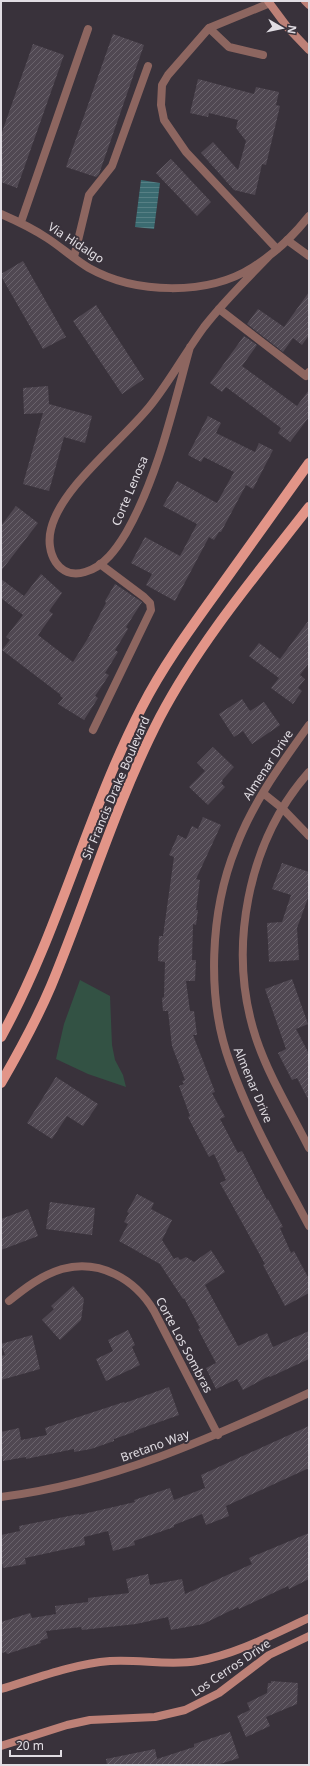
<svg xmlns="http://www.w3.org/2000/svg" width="310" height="1766" font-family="'Noto Sans',sans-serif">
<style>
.park{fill:#335244}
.water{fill:url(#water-rules)}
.building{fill:url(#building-hatch)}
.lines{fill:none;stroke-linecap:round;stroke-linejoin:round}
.lane{stroke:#8d6660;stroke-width:8}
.street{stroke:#8d6660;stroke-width:8}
.secondary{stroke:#bd8177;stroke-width:8}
.primary{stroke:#e29588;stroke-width:10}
.labels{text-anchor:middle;stroke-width:4;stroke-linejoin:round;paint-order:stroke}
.street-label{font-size:12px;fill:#e1dde3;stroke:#39323b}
</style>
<defs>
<pattern id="water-rules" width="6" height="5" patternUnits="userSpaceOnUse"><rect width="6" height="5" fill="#3b6b71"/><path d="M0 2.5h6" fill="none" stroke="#578085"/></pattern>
<pattern id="building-hatch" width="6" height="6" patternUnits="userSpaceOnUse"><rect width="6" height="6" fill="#504852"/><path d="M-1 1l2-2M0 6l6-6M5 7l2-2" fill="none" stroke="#69626b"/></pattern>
</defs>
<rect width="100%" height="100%" fill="#39323b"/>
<!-- park -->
<path class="park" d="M80 980 110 996 112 1045 115 1060 123 1075 126 1087 88 1074 56 1059 64 1024Z"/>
<!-- water -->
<path class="water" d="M141 180 160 183 154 229 135 227Z"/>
<!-- building -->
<path class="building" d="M113 34 144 45 99 174 96 177 66 167Z
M33 44 64 55 17 188 1 182V135Z
M198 79 254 94 256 87 279 92 276 105 280 106 266 165 262 164 255 195 234 190 201 153 213 142 238 170 246 141 236 128 238 120 209 113 208 117 190 113Z
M171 159 211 202 197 216 156 173Z
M23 261 66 337 43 349 1 276V274Z
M309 292V335L302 345 293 338 283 352 247 324 258 309 284 327Z
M96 305 144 379 122 394 73 321Z
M244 336 257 345 242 366 297 406 309 390V417L290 442 278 433 281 428 226 387 222 392 210 383Z
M48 386 49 404 92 416 85 443 64 437 49 491 23 484 43 413 24 414 23 388Z
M208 416 221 423 216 433 255 452 259 443 273 450 253 489 246 485 221 532H219L214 540 209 537 175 601 146 585 152 574 131 563 145 537 180 556 197 524 163 506 177 481 217 503 234 472 204 457 201 462 188 455Z
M16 506 38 523 1 571V526Z
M41 574 62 593 49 611 53 614 38 635 73 662 90 635H89L106 603 105 601 115 584 142 602 126 627 128 629 115 650 118 652 105 673 109 675 95 696 98 698 84 720 58 704 63 698 60 696 61 695 2 650 10 640 6 637 23 615 1 598V579L24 596Z
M309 620V663L300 675 305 679 298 688 302 691 293 704 271 688 279 678 249 656 259 643 280 659Z
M242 699 250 711 264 702 280 725 252 744 243 731 234 737 219 714Z
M213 747 234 767 222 780 223 781 221 783 225 787 208 805 189 787 205 771 197 763Z
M203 817 221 825 196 879 200 880 196 910H198L196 925 193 924 192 960H196L195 981H186L190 1011H194L197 1035H193L215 1092 212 1093 225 1117 220 1119 238 1153 242 1151 267 1200 268 1199 283 1227 280 1228 291 1253 294 1251 309 1279V1293L285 1306 263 1265 265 1264 220 1183 226 1180 214 1154 209 1157 188 1117 190 1116 179 1086 184 1084 182 1081 185 1080 172 1046 168 1011H163L162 998 164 997 165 962 158 961 159 936H163L174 857 169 855 178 835 186 839 192 826 198 829Z
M282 863 309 872V895L297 928 299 960 269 962 267 923 282 922 291 895 272 889Z
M292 979 308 1024 296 1029 309 1054V1101L297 1078 292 1080 278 1053 286 1049 265 989Z
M56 1077 98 1104 83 1126 67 1116 52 1139 27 1123Z
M137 1194 154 1203 151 1209 172 1220 162 1240 174 1259 178 1257 180 1260 186 1257 194 1262 211 1250 225 1272 205 1285 238 1346 267 1333 273 1347 309 1331V1359L270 1377 269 1376 243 1390 237 1379 216 1389 206 1368 216 1363 198 1329 200 1328 184 1298 183 1299 160 1264 119 1241 128 1224 124 1222 129 1213 127 1212Z
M50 1202 95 1208 92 1235 46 1229Z
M28 1209 38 1236 1 1250V1219Z
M73 1286 84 1299 81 1320 60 1340 42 1320 54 1309 51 1306Z
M128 1330 135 1345 132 1347 140 1365 106 1381 96 1359 113 1351 108 1340Z
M32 1335 40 1369 1 1380V1356L5 1355 1 1344Z
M169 1387 179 1415 134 1431V1432L114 1439V1441L91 1449 74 1452V1449L26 1459V1457L3 1461 1 1449V1432L19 1428 21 1440 47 1435 45 1428 124 1402 125 1403Z
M309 1426V1468L226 1506 229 1516 206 1525 202 1514 174 1525V1527L134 1541 135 1545 113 1551 108 1531 84 1537 85 1545 25 1558 26 1564 3 1568 1 1556V1535L20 1531 19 1526 79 1514V1515L135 1502 134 1500 170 1488 174 1500 205 1488 201 1475Z
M309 1533V1579L289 1589 288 1586 239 1609 238 1607 203 1624 171 1630 168 1617 136 1624 82 1630 81 1627 46 1631 48 1638 40 1641 41 1643 7 1654 6 1652 1 1653V1622L30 1613 32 1618 56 1614 55 1606 88 1602V1598L129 1593 126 1579 148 1574 150 1585 182 1579 185 1594 252 1564 249 1558Z
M271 1681 298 1683 297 1704 266 1717 270 1726 246 1737 237 1716 250 1710 247 1703 267 1693 268 1683H271Z
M230 1732 239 1758 217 1765H107L106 1759 155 1749 157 1759 194 1747V1744Z"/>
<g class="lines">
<!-- lane -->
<path class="lane" d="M270 3 209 28 168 75 162 85 161 105 164 120 186 152 277 249
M209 28 229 47 263 55
M287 240 309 256
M219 309 306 376 309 372
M93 730 151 610 150 603 144 597 100 564"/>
<!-- street -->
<path class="street" d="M1 214C17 221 32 228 47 238 61 247 74 259 89 268 135 294 208 296 253 267 274 254 294 235 309 216
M21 222 88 29
M74 257 89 195 112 166 148 66
M190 347C173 408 158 477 126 533 117 548 104 567 85 572 58 580 45 552 51 529 61 487 122 441 150 406 170 381 185 353 204 327 224 301 248 278 270 255
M309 725C281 764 253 802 236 847 210 911 206 998 230 1063 250 1120 281 1173 309 1226
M309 772C247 842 227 950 256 1038 269 1077 291 1112 309 1148
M263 793 283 809 309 836
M9 1301C25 1288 42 1275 62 1269 100 1259 135 1279 154 1311L218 1435
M1 1497C112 1483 209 1439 309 1393"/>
<!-- secondary -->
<path class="secondary" d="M268 1 288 28 309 50
M305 1 309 5
M1 1689C37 1678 73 1664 110 1661 140 1659 169 1666 198 1661 237 1654 274 1634 309 1618
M1 1746 67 1725 90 1720 155 1717 185 1710 219 1693 269 1655 309 1636"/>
<!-- primary -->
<path class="primary" d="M1 1037C59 932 87 813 142 707 164 664 193 625 221 586 250 545 280 504 309 463
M1 1083C19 1052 37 1019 51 986 88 897 116 802 160 717 200 641 257 574 309 507"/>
</g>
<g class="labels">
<!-- street labels -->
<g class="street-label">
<text transform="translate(76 243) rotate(33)" y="4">Via Hidalgo</text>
<text transform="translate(130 491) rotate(-67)" y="4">Corte Lenosa</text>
<text transform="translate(268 765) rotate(-57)" y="4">Almenar Drive</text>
<text transform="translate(116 788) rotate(-67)" y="4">Sir Francis Drake Boulevard</text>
<text transform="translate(253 1085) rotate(67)" y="4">Almenar Drive</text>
<text transform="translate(184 1345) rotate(62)" y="4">Corte Los Sombras</text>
<text transform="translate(155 1446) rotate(-20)" y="4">Bretano Way</text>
<text transform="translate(231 1668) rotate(-34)" y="4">Los Cerros Drive</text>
</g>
</g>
<!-- border -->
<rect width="310" height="1766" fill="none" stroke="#e1dde3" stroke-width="4"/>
<!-- north arrow -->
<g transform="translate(282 28) rotate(99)" stroke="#39323b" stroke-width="3" paint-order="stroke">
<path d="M0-3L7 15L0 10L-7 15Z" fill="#e1dde3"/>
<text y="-6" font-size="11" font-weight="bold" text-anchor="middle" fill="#e1dde3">N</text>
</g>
<!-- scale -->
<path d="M10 1750v6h51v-6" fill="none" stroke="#e1dde3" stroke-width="2"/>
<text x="16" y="1750" font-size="12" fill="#e1dde3" stroke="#39323b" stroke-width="3" paint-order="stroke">20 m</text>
</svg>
